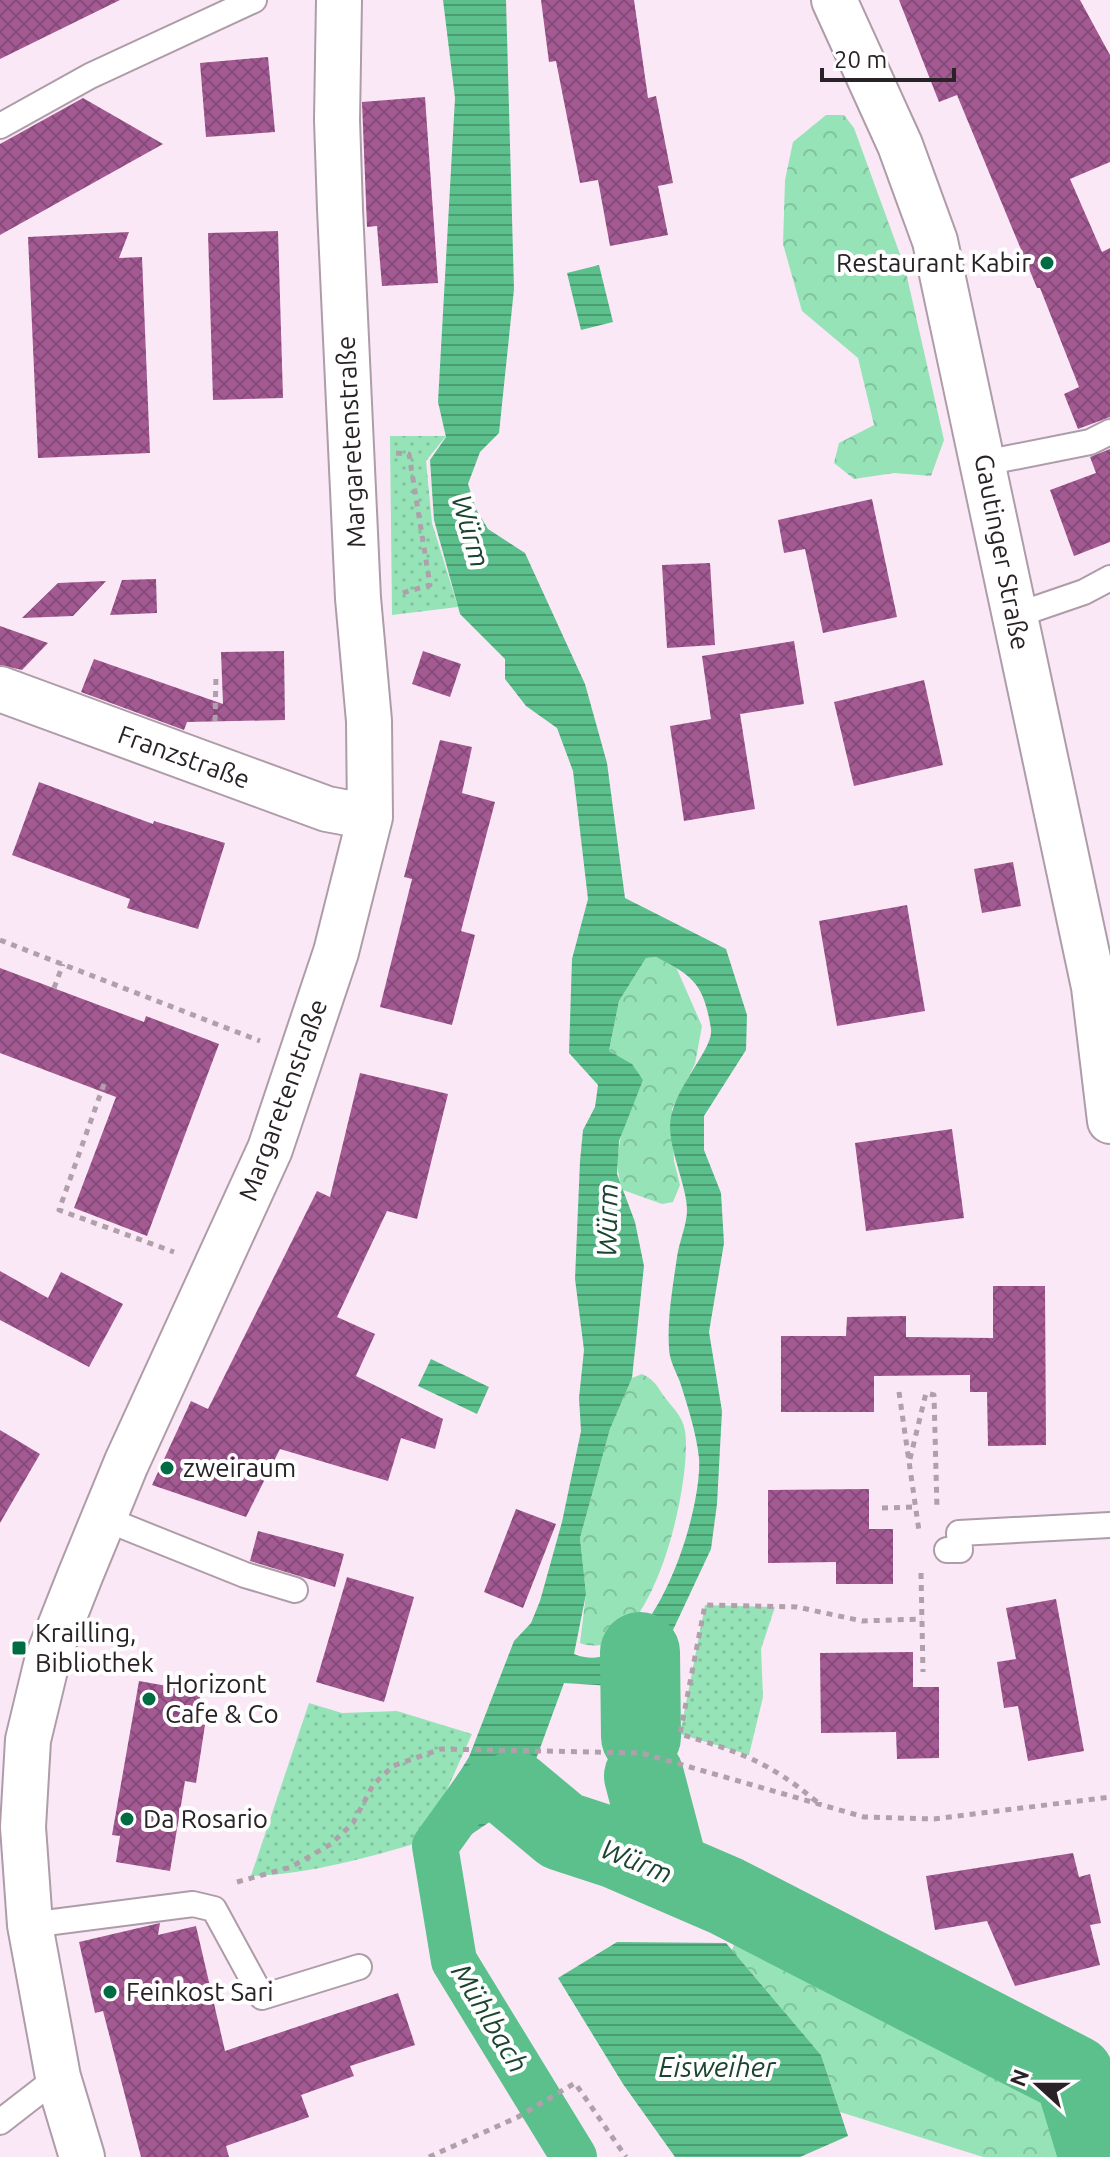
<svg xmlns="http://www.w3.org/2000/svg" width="1110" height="2157" font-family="Ubuntu,sans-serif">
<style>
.forest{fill:url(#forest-crowns)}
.park{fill:url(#park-dots)}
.water{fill:url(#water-rules);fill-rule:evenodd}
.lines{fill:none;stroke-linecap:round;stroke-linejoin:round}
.stream{stroke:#5cc08d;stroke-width:14}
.canal{stroke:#5cc08d;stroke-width:46}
.river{stroke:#5cc08d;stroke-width:80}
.building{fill:url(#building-cross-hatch)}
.service-casing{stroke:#ae9ca9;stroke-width:28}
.minor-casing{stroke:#ae9ca9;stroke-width:48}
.secondary-casing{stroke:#ae9ca9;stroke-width:48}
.path{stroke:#afa0ab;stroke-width:5;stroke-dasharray:6 6;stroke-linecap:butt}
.service{stroke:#fff;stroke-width:24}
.minor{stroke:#fff;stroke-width:44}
.secondary{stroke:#fff;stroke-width:44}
.poi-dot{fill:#006c44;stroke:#fff;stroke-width:3}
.labels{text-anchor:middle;stroke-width:8;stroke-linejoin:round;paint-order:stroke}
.poi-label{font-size:26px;fill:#292227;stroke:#fff;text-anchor:start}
.street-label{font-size:26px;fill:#292227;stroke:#fff}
.water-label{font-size:28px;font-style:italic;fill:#1b4530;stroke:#fff}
</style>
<defs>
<pattern id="forest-crowns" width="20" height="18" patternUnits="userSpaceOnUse" patternTransform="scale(2)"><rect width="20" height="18" fill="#96e3b8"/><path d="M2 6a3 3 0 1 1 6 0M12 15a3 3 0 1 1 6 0" fill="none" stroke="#81c29e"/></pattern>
<pattern id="park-dots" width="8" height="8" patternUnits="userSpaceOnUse" patternTransform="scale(2)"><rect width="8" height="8" fill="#96e3b8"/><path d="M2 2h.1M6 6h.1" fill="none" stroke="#81c29e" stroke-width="1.8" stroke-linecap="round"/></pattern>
<pattern id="water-rules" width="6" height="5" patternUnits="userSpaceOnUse" patternTransform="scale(2)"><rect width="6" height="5" fill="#5cc08d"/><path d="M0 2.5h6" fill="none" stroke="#4c9c73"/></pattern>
<pattern id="building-cross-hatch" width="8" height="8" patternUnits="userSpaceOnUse" patternTransform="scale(2)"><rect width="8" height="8" fill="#a35a93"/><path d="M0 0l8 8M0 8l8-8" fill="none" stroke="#854a78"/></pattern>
</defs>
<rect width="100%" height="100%" fill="#fbe8f6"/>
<!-- forest -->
<path class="forest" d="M826 115H844L854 128 905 268 944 440 931 476 894 473 854 479 834 463 839 443 874 425 858 358 802 311 783 244 785 180 793 142Z
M656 957 676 967 702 1026 695 1064 672 1109 674 1161 680 1185 673 1202 662 1204 623 1190C608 1153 628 1115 643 1080L609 1052 619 1001 646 958Z
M642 1374C653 1379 657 1385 663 1395 671 1406 683 1416 685 1431 693 1480 651 1670 580 1643L586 1594 580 1538 610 1429 632 1378Z
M765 1921 812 1947 824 1963 873 1991 951 2025 999 2065 1059 2102 1085 2143 1089 2157H983L840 2112 821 2055 732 1950 741 1927Z"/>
<!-- park -->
<path class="park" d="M390 436H446L426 461 432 523 458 607 392 615Z
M705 1605 775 1607 761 1649 763 1697 749 1755 680 1734Z
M309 1703 342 1713 397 1711 472 1734 424 1841C366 1858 311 1874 251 1876Z"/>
<!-- water -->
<path class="water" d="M443 0H506L514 289 499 433 480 452 468 484 476 509 488 529 525 553 585 684 607 763 625 898 726 949 747 1015 746 1050 704 1116V1150L721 1193 724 1243 709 1332 722 1411 717 1504 711 1549 665 1647 650 1694 636 1698 627 1687 564 1683 532 1770 572 1797 613 1808 612 1836 598 1864 533 1843 491 1821 460 1842 435 1831 440 1803 469 1757 514 1641 531 1623 540 1601 562 1522 581 1431 579 1398 584 1350 575 1279 580 1161 583 1130 595 1107 598 1085 569 1053 572 959 588 899 573 771 557 728 526 706 505 679V659L460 614 434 520 430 460 446 437 438 402 455 98ZM656 957C694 976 704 985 711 1029 714 1050 670 1090 670 1127 671 1156 687 1187 687 1210 687 1225 679 1242 677 1257 673 1285 667 1319 669 1348 669 1359 676 1372 680 1382 688 1408 696 1431 699 1458 703 1512 650 1685 574 1654L586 1594 580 1538 610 1429 632 1378 644 1266 635 1222 617 1174 619 1141 643 1080 632 1064 609 1051 619 1001 646 958Z
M599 265 613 322 581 330 567 273Z
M431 1359 489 1387 477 1414 418 1386Z
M617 1942 726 1943 821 2055 848 2136 800 2157H675L623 2084 558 1978Z"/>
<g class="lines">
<!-- stream -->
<path class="stream" d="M1074 2075 1110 2098"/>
<!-- canal -->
<path class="canal" d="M478 1786 435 1846 454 1961 574 2157"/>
<!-- river -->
<path class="river" d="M640 1652 641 1737
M644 1776 669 1871
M514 1791 562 1831 617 1849 726 1896 1074 2075 1099 2157"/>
</g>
<!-- building -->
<path class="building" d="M0 0H120L0 59Z
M541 0H634L648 98 656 96 673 183 658 186 668 235 610 246 598 180 580 183 556 61 549 62Z
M899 0H1080L1110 55V162L1070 179 1102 252 1110 248V417L1078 429 1064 394 1079 387 1040 288H1037L957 95 939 102Z
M268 57 275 132 206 137 200 63Z
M425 97 438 283 382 286 377 226 367 227 362 102Z
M83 98 163 144 0 235V144Z
M278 231 283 398 213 400 208 233Z
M129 232 119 258 142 257 150 453 38 458 28 237Z
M1110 449V542L1074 556 1050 490 1096 473 1090 457Z
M872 499 897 617 823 633 805 549 784 553 778 520Z
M710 563 715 645 667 648 662 565Z
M156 579 157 613 110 615 122 580Z
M106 581 73 616 22 618 58 583Z
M0 626 48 643 22 670 0 665Z
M794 641 804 704 740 714 755 809 684 821 670 726 711 719 702 656Z
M284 651 285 720 187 722 184 730 81 692 94 659 223 704 221 652Z
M423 651 461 664 450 697 412 684Z
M924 680 943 765 854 786 834 702Z
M440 740 472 747 462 793 495 802 461 931 475 935 452 1025 380 1007 412 879 404 877Z
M39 782 153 824 154 821 225 843 198 929 127 908 130 899 12 855Z
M1013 862 1021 906 982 913 974 869Z
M907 905 925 1011 837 1026 819 921Z
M0 968 144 1022 146 1016 219 1044 147 1236 74 1208 116 1097 0 1053Z
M360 1073 448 1094 417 1219 387 1211 337 1317 375 1334 356 1376 443 1419 435 1449 401 1438 388 1481 280 1449 246 1517 152 1485 191 1401 208 1409 317 1191 330 1197Z
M952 1129 964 1218 866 1231 855 1143Z
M0 1271 48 1298 61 1272 123 1304 89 1367 0 1320Z
M993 1286H1045L1046 1445 988 1446 987 1392H970V1375L874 1376V1412H781V1336H846L847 1317 906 1316V1337L993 1338Z
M0 1430 40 1454 0 1523Z
M869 1489V1529H893V1584H836V1562L768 1563V1490Z
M516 1509 556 1524 523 1608 484 1592Z
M258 1531 344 1554 335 1587 250 1561Z
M347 1577 414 1597 384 1702 316 1682Z
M1056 1599 1084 1751 1028 1761 1018 1706 1004 1708 997 1662 1016 1659 1006 1608Z
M913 1652V1687H939V1758L897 1759 896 1732 821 1733 820 1653Z
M139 1681 201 1692 195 1723 205 1725 196 1783 185 1781 170 1871 116 1862 120 1836 112 1835Z
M1073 1853 1079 1877 1090 1874 1101 1923 1090 1925 1100 1965 1015 1986 987 1921 935 1930 926 1876Z
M160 1923 158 1935 196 1926 225 2051 398 1993 415 2045 350 2066 354 2076 301 2095 309 2117 226 2146 229 2157H141L103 2011 95 2013 79 1942Z"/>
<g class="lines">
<defs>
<path id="service" d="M0 126 90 76 254 0
M984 463 1090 442 1110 432
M1014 616 1084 592 1110 578
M103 1518 245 1575 295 1590
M947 1550H960L959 1533 1110 1525
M30 1925 193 1904 214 1909 262 1997 359 1967
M0 2122 58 2077"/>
<path id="minor" d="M0 689 327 809 370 817
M82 2157 58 2077 30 1925 23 1827 28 1740 48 1657 80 1576 126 1464 270 1149 336 952 370 817 369 721 358 598 340 209 337 120 339 0"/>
<path id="secondary" d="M834 0 900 145 935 241 1094 987 1110 1121"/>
</defs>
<!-- service casing -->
<use href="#service" class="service-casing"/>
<!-- minor casing -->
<use href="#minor" class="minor-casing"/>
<!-- secondary casing -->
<use href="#secondary" class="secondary-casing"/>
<!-- path -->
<path class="path" d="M396 453 409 454 430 585 399 594
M215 721 216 674
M0 940 260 1041
M54 988 63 964
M104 1084 59 1210 174 1252
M899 1392 919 1531
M910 1459 926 1393 934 1395 937 1509
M882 1508 915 1507
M921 1573 923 1672
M817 1802C768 1761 739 1752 680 1734L705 1605 797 1607 862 1621 922 1619
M237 1882 291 1867 331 1844 353 1823 373 1785 393 1766 441 1749 641 1753 864 1817 934 1819 1110 1797
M429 2157 518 2117 575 2083 626 2157"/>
<!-- service -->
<use href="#service" class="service"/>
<!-- minor -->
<use href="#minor" class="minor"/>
<!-- secondary -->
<use href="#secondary" class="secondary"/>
</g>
<!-- markers -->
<g class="poi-dot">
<circle cx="1047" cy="263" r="8"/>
<circle cx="167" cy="1468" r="8"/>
<rect x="11" y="1640" width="16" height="16" rx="4"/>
<circle cx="149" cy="1699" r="8"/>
<circle cx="127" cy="1819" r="8"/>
<circle cx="110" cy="1992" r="8"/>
</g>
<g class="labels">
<!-- poi labels -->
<g class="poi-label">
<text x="1031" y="272" text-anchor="end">Restaurant Kabir</text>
<text x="183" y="1477">zweiraum</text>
<text x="35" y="1642">Krailling,<tspan x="35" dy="30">Bibliothek</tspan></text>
<text x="165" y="1693">Horizont<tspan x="165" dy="30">Cafe &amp; Co</tspan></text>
<text x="143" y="1828">Da Rosario</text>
<text x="126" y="2001">Feinkost Sari</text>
</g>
<!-- street labels -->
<g class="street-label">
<text transform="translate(351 442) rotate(-93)" y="9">Margaretenstraße</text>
<text transform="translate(1002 552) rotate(79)" y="9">Gautinger Straße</text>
<text transform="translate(184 757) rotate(20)" y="9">Franzstraße</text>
<text transform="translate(283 1100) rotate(-70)" y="9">Margaretenstraße</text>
</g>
<!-- water labels -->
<g class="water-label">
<text transform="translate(471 531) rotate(74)" y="10">Würm</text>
<text transform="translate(607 1220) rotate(-89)" y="10">Würm</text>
<text transform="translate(637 1861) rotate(22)" y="10">Würm</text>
<text transform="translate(490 2018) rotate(59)" y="10">Mühlbach</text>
<text x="717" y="2077">Eisweiher</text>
</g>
</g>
<!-- north arrow -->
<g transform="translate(1038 2085) rotate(291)" stroke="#ffffff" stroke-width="6" paint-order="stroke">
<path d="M0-6L14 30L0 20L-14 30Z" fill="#292227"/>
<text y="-12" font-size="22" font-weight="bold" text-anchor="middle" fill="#292227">N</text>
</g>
<!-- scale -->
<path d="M822 68v12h132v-12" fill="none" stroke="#292227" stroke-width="4"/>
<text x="834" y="68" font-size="24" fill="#292227" stroke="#ffffff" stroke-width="6" paint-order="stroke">20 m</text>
</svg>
